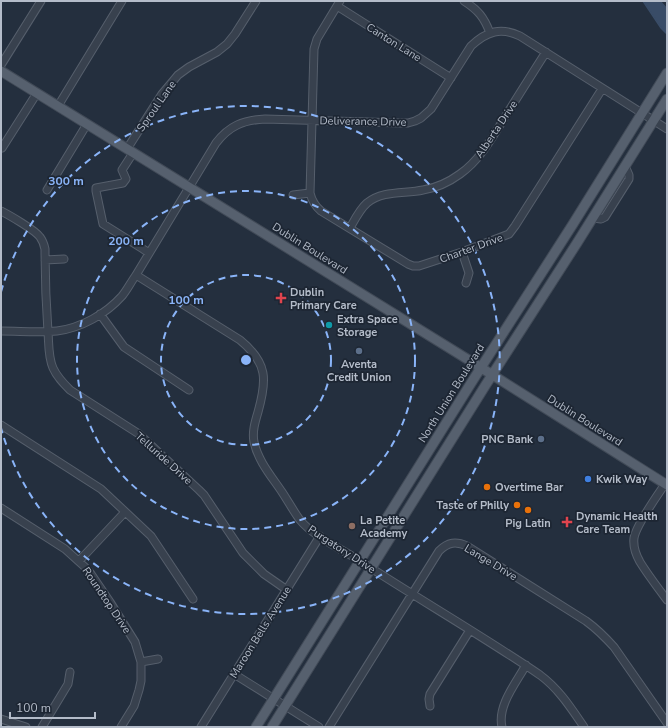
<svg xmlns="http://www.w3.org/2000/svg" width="668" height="728" font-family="'Nunito Sans',sans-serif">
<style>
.water{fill:#394c67}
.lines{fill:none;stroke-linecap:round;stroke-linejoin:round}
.stream{stroke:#394c67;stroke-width:1.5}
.minor-casing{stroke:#565f6c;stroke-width:9}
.major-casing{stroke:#414a57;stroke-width:11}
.minor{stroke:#38414e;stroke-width:7}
.major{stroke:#56606e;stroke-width:9}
.ring{fill:none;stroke:#8ab4f8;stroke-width:2;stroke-dasharray:7 5}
.health-dot{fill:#e0444e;stroke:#1d2633;stroke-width:1.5}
.culture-dot{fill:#0f9aa8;stroke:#1d2633;stroke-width:1.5}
.service-dot{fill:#5c6f8a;stroke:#1d2633;stroke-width:1.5}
.shop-dot{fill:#3f7fe0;stroke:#1d2633;stroke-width:1.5}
.food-dot{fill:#e8710a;stroke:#1d2633;stroke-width:1.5}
.education-dot{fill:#8d6e63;stroke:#1d2633;stroke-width:1.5}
.labels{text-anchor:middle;stroke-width:3.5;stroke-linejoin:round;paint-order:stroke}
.street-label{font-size:11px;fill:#b4bcc9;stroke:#1d2633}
.poi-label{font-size:11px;font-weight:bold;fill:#b4bcc9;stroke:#1d2633;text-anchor:start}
.centre{fill:#8ab4f8;stroke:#1d2633;stroke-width:2}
.ring-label{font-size:12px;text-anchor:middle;font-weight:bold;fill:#8ab4f8;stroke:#1d2633;stroke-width:3.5;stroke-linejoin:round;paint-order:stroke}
</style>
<rect width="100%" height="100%" fill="#242f3e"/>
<!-- water -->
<path class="water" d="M643 1H660L667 9V34L661 28Z"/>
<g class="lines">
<!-- stream -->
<path class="stream" d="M643 1 661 28 667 34
M660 1 667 9"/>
<defs>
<path id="minor" d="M340 1 317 39 314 49 310 193C312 201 315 206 321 211L408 264 413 266H419L462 252 509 234 515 226 602 89
M464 1C478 10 484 17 490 33
M337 6 451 78
M1 65 41 1
M58 106 122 1
M2 148 37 93
M127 149 162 94 173 81 178 75 189 67 217 52 227 44 235 34 256 1
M133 153 122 170 126 179 123 183 96 188V191L103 224 143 249 149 253
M47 190 87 124
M293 195 310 193
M1 211C9 215 35 230 40 237 43 241 44 244 45 249 45 276 46 304 48 332 49 344 48 357 53 368 57 377 63 383 70 390L139 434 199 490 204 495 243 553 264 574 287 590
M593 218 601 219 605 217 629 179V175L625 166
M350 228C355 219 360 209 367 203 383 190 405 194 423 190 436 188 449 182 460 174 480 160 492 138 505 117 518 96 532 74 546 52
M462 252 469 273 466 283
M45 260 64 259
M136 275 240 340C268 363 267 380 258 412 255 422 252 432 254 442 258 461 272 477 282 492 288 501 294 512 300 520 314 537 342 549 360 561 420 600 481 635 540 675 559 689 571 708 584 727
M100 314 124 347 189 390
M1 331C20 331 39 333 57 331 81 328 106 314 122 296 127 290 131 282 136 275L216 143C229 126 243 120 265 119L401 123H408L415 121 421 118 431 109 471 46C487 31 501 27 520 36L667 129
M1 425 101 489 151 536 193 599
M665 484C657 496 636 525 634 538 633 546 636 555 640 562 648 575 658 588 667 600
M1 508 65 549 86 568 91 574 110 602 135 642 141 662V681L139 690 134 706 121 727
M79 561 125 512
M141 662 158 659
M234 674 319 727
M430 706 429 699 430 694 470 630
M1 719 26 727
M42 727 68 684 70 672
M201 727 320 536
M329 727 439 551C448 542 456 541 467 546L586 621C597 629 605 637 614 647L667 723
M502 727C497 706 516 683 526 665"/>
<path id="major" d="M1 71 472 362 667 485
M256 727 473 380 573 224 667 73
M272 727 485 386 577 243 667 99"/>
</defs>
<!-- minor casing -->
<use href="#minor" class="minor-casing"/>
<!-- major casing -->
<use href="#major" class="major-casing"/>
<!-- minor -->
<use href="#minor" class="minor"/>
<!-- major -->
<use href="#major" class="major"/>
</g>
<!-- distance rings -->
<g class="ring">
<circle cx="246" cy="360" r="85"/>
<circle cx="246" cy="360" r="169"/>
<path d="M1 292A254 254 0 1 1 1 428"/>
</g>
<!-- markers -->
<g class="health-dot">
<path d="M279 292h4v4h4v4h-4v4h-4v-4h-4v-4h4z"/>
<path d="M565 516h4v4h4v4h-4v4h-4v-4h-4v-4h4z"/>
</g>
<circle class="culture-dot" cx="329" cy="325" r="4"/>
<g class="service-dot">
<circle cx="359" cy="351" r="4"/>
<circle cx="541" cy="439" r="4"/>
</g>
<circle class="shop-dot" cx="588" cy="479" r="4"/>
<g class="food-dot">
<circle cx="487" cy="487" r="4"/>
<circle cx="517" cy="505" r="4"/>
<circle cx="528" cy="510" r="4"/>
</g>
<circle class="education-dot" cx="352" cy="526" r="4"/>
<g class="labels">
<!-- street labels -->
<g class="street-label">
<text transform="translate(394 42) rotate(32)" y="4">Canton Lane</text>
<text transform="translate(156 106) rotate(-55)" y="4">Sproul Lane</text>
<text transform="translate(363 121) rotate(1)" y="4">Deliverance Drive</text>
<text transform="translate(496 129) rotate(-56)" y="4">Alberta Drive</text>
<text transform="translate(310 248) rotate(32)" y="4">Dublin Boulevard</text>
<text transform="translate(471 248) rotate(-20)" y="4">Charter Drive</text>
<text transform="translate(451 393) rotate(-58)" y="4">North Union Boulevard</text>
<text transform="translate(585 420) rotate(32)" y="4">Dublin Boulevard</text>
<text transform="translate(164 458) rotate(42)" y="4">Telluride Drive</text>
<text transform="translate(342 549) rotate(33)" y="4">Purgatory Drive</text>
<text transform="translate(491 562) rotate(31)" y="4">Lange Drive</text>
<text transform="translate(107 600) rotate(56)" y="4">Roundtop Drive</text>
<text transform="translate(260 632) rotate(-58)" y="4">Maroon Bells Avenue</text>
</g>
<!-- poi labels -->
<g class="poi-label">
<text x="290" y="296">Dublin<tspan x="290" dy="13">Primary Care</tspan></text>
<text x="337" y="323">Extra Space<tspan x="337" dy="13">Storage</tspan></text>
<text x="359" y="368" text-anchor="middle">Aventa<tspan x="359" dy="13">Credit Union</tspan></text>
<text x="533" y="443" text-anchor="end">PNC Bank</text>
<text x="596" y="483">Kwik Way</text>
<text x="495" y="491">Overtime Bar</text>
<text x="509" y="509" text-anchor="end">Taste of Philly</text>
<text x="576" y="520">Dynamic Health<tspan x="576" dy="13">Care Team</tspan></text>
<text x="360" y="524">La Petite<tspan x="360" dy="13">Academy</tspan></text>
<text x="528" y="527" text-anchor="middle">Pig Latin</text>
</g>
</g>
<circle cx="246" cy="360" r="6" class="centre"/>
<g class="ring-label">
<text x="66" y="185">300 m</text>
<text x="126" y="245">200 m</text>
<text x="186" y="304">100 m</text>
</g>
<!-- border -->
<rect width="668" height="728" fill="none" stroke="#b4bcc9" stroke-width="4"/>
<!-- scale -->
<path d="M10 712v6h85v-6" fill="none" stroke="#b4bcc9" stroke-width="2"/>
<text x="16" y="712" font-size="12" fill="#b4bcc9" stroke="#1d2633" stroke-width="3" paint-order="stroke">100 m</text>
</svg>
